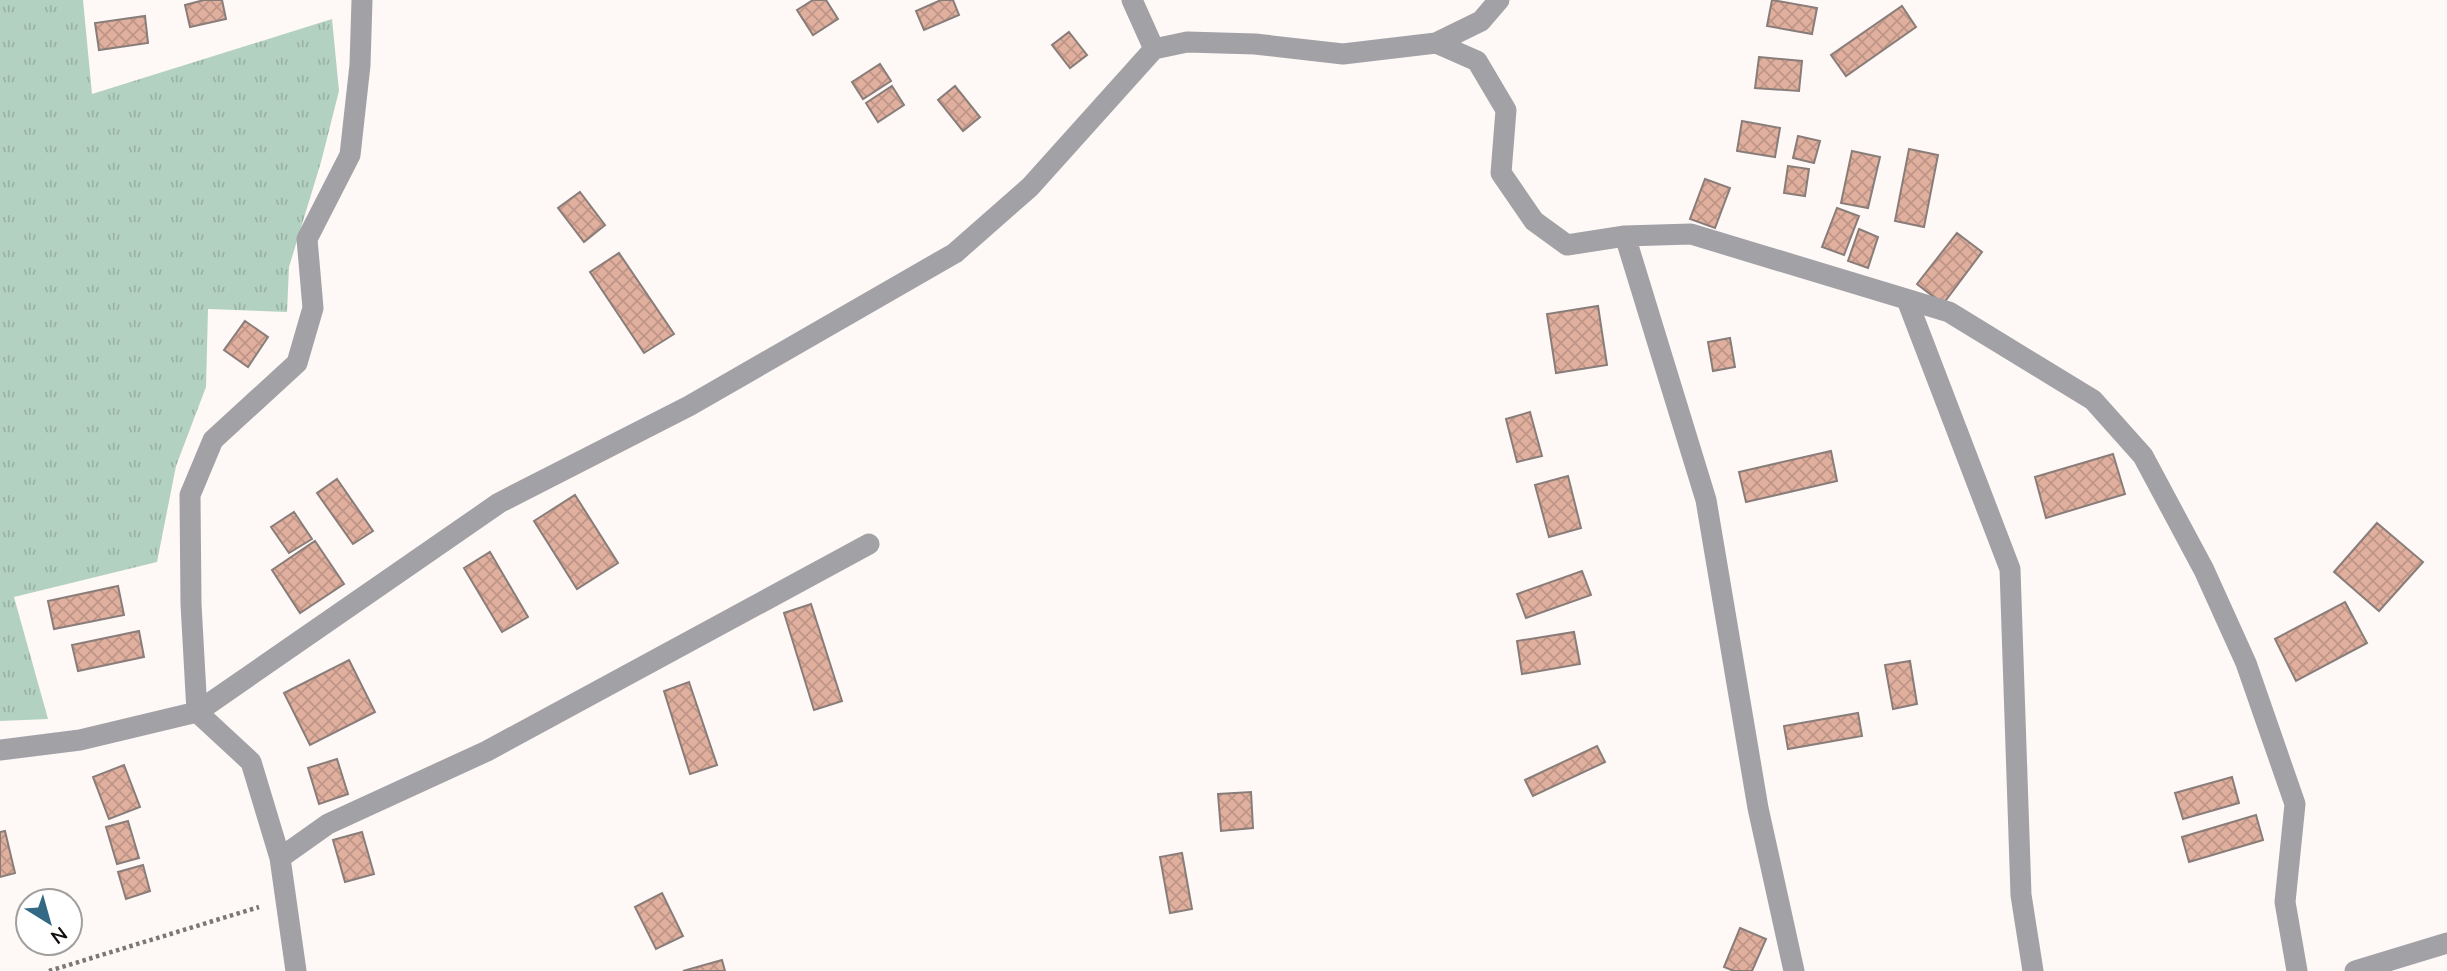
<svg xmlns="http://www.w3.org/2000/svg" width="2447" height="971" font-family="Mulish,sans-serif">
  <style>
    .grass { fill: url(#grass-tufts) }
    .building { fill: url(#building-cross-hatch); stroke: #897d79; stroke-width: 2 }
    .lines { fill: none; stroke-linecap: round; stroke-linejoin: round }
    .path { stroke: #7c7775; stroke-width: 4.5; stroke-dasharray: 3.5 3.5; stroke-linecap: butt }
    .minor { stroke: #a2a1a6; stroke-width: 21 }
  </style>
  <defs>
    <pattern id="grass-tufts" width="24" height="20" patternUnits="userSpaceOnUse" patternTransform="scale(1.75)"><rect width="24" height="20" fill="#b3d1c0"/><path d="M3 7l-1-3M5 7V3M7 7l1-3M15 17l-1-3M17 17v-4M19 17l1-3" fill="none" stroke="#99b2a4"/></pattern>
    <pattern id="building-cross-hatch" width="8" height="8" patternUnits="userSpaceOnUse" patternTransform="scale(1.75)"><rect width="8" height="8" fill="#e0af9e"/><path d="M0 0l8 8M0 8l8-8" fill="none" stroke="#bf9587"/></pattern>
  </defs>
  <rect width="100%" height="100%" fill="#fef8f6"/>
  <path class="grass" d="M0 0H83L92 94 332 19 339 91 321 162 289 267 287 312 208 309 206 387 176 466 157 562 14 597 48 719 0 721Z"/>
  <path class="building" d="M204 0H222L226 19 190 27 185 5Z
    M813 0H826L838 19 813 35 797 10Z
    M941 0H953L959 15 924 30 916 11Z
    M1772 0 1817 8 1812 34 1767 26Z
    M1902 6 1916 27 1846 76 1831 55Z
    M145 16 148 43 99 50 95 23Z
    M1069 32 1087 55 1070 68 1052 45Z
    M1759 57 1802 61 1799 91 1755 88Z
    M880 64 891 81 863 99 852 82Z
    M892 86 904 105 878 122 866 103Z
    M955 86 980 117 963 131 938 100Z
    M1742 121 1780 128 1775 157 1737 151Z
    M1798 136 1820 141 1814 163 1793 158Z
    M1909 149 1938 155 1924 227 1895 221Z
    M1852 151 1880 157 1868 208 1841 203Z
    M1788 166 1809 169 1805 196 1784 193Z
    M1705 179 1730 188 1715 228 1690 219Z
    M580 192 605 225 584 242 558 208Z
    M1837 208 1859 216 1844 255 1822 247Z
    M1859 229 1878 237 1868 268 1848 261Z
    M1957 233 1982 252 1943 304 1917 284Z
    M619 253 674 334 644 353 590 272Z
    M1598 306 1607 365 1556 373 1547 314Z
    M245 321 268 337 248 367 224 350Z
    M1730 338 1735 367 1713 371 1708 342Z
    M1530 412 1542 456 1517 462 1506 419Z
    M1831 451 1837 481 1746 502 1739 472Z
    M2113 454 2125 494 2046 518 2035 477Z
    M1568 476 1581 528 1549 537 1535 485Z
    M337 479 373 531 353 544 317 493Z
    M575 495 618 563 577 589 534 521Z
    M294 512 312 539 289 553 271 527Z
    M2377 523 2423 562 2379 611 2334 572Z
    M315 541 344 584 300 613 272 570Z
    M490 552 528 617 502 632 464 568Z
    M1582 571 1591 595 1526 618 1517 594Z
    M118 586 124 615 54 629 48 601Z
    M2345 602 2367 643 2296 681 2275 639Z
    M811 604 842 701 814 710 784 613Z
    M139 631 144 657 78 671 72 645Z
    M1574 632 1580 664 1522 674 1517 641Z
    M349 660 375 712 310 745 284 693Z
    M1910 661 1917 704 1893 709 1885 665Z
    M689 682 717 765 690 774 664 691Z
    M1858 713 1862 736 1788 749 1784 726Z
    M1597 746 1605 762 1533 796 1525 780Z
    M337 759 348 794 319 804 308 768Z
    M124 765 140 807 109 819 93 777Z
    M2232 777 2239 803 2183 819 2175 793Z
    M1251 792 1253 828 1221 831 1218 794Z
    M2256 815 2263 840 2189 862 2182 837Z
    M128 821 139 858 117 864 106 827Z
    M5 831 15 873 0 877V832Z
    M362 832 374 874 345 882 333 840Z
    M1182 853 1192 909 1170 913 1160 857Z
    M143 865 150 891 126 899 118 872Z
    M662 893 683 936 656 949 635 907Z
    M1740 928 1766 939 1752 971H1734L1724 967Z
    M722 960 725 971H683Z"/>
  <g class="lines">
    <path class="path" d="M49 971 259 907"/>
    <path class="minor" d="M1132 0 1154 49
      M1436 43 1477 61 1506 110 1501 173 1534 221 1567 245 1625 236 1691 234 1949 312 2093 400 2143 456 2204 570 2246 663 2295 804 2285 902 2297 971
      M1625 236 1706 500 1758 808 1794 971
      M1907 300 2010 569 2021 895 2033 971
      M0 750 80 740 197 712 499 503 689 406 955 253 1030 187 1154 49 1187 42 1255 44 1343 54 1436 43 1481 21 1499 0
      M280 858 328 824 487 751 869 544
      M296 971 280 858 251 762 197 712 191 604 190 495 213 440 297 363 313 308 307 239 350 155 360 65 362 0
      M2355 971 2447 943"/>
  </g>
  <g transform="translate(49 922) rotate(143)"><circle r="33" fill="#ffffff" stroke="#a09f9e" stroke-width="2"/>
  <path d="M0-5L12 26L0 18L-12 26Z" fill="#336984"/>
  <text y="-10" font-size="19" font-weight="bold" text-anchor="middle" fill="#120e0c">N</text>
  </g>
</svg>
